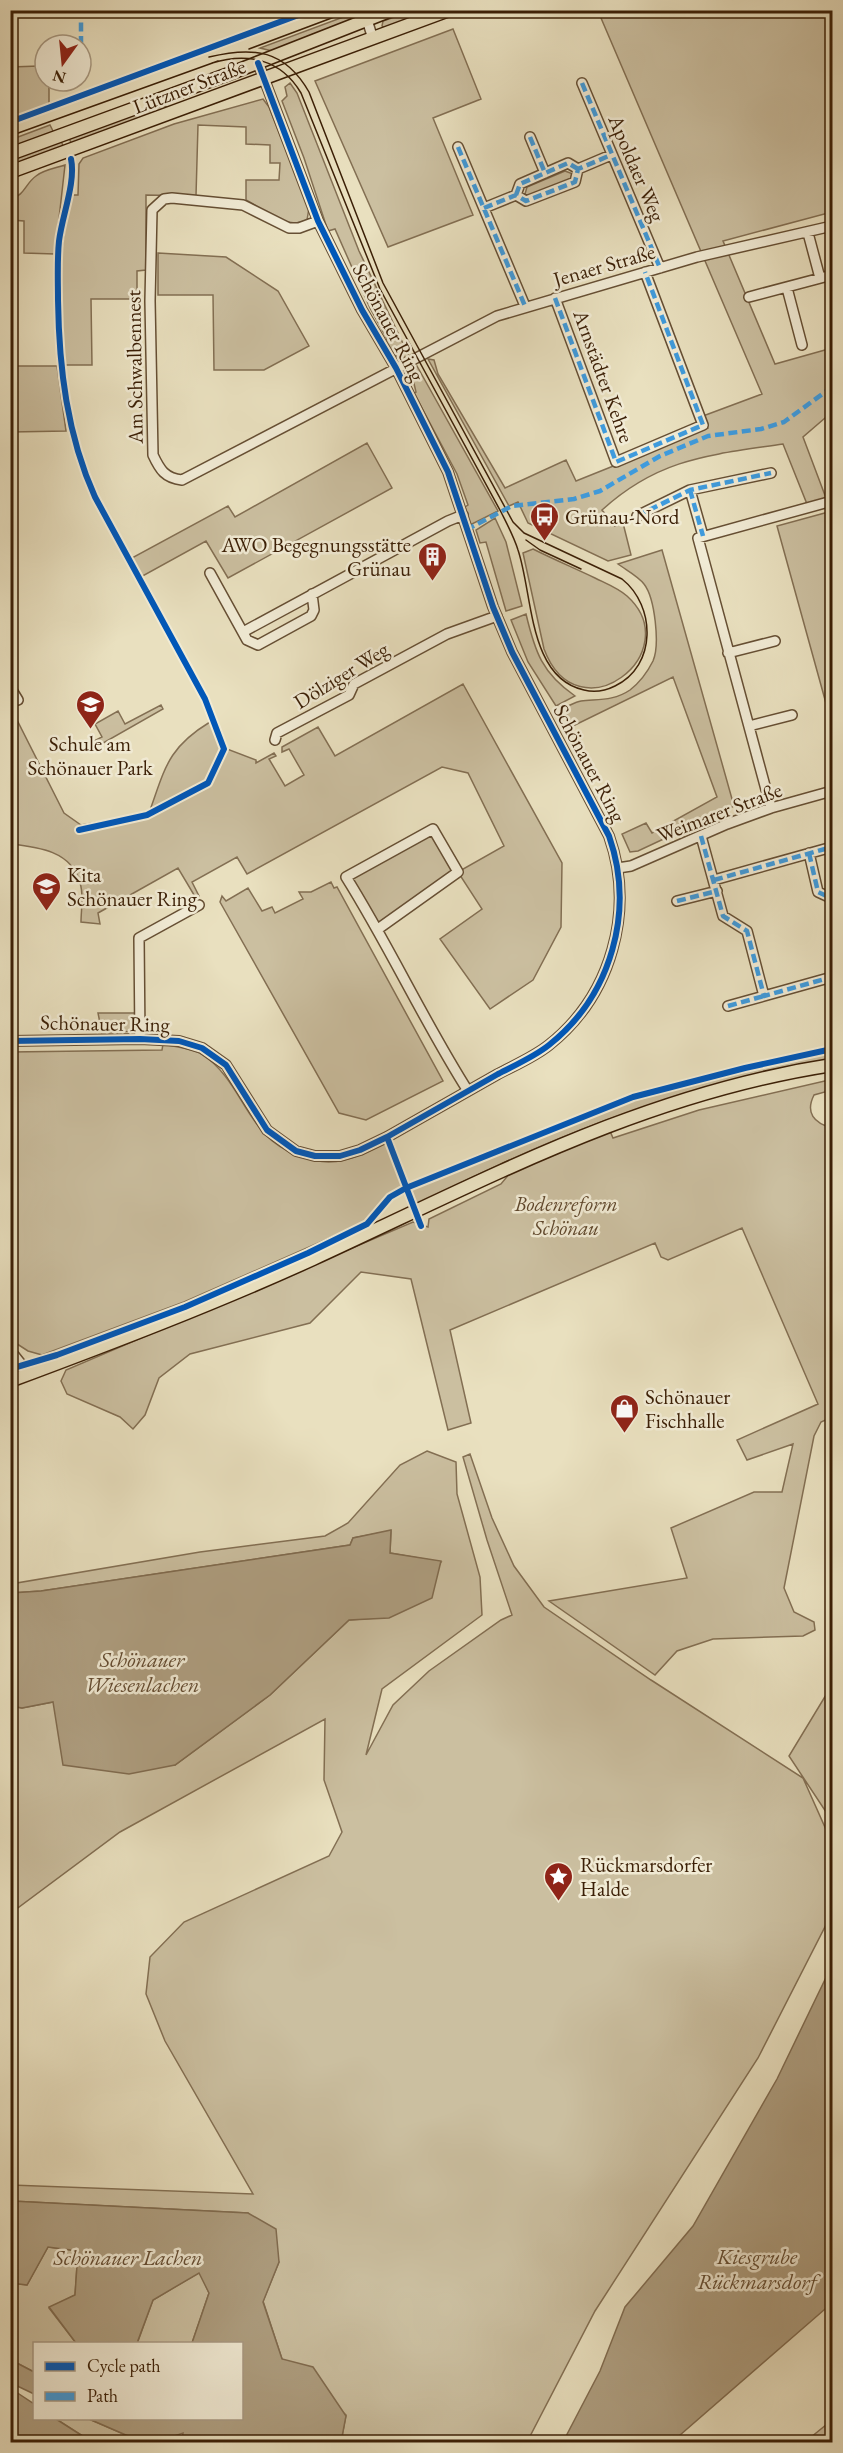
<svg xmlns="http://www.w3.org/2000/svg" width="843" height="2453" font-family="'EB Garamond',serif">
  <style>
    .green { fill: #cbbfa0; stroke: #836f53; stroke-width: 1.5 }
    .water { fill: #ae9e80; stroke: #806b4f; stroke-width: 1.5 }
    .lines { fill: none; stroke-linecap: round; stroke-linejoin: round }
    .minor-casing { stroke: #664f34; stroke-width: 12 }
    .major-casing { stroke: #3b1f06; stroke-width: 15 }
    .minor { stroke: #f1ebd5; stroke-width: 9 }
    .major { stroke: #e9e0bf; stroke-width: 12 }
    .tram { stroke: #3b1f06; stroke-width: 1.5 }
    .quiet { stroke: #3f9bdd; stroke-width: 4.5; stroke-dasharray: 9 4.5; stroke-linecap: butt }
    .cycleway-casing { stroke: #f1ebd5; stroke-width: 10 }
    .cycleway { stroke: #0057b8; stroke-width: 6 }
    .labels { text-anchor: middle; dominant-baseline: central; stroke-width: 5; stroke-linejoin: round; paint-order: stroke }
    .street-label { font-size: 21px; fill: #3b1f06; stroke: #f1ebd5 }
    .poi-label { font-size: 21px; fill: #3b1f06; stroke: #f1ebd5; text-anchor: start }
    .park-label { font-size: 21px; font-style: italic; fill: #5f472c; stroke: #f1ebd5 }
    .water-label { font-size: 22px; font-style: italic; fill: #634b31; stroke: #f1ebd5 }
  </style>
  <rect width="100%" height="100%" fill="#e9e0bf"/>
  <filter id="stains"><feTurbulence type="fractalNoise" baseFrequency=".00333" numOctaves="4"/><feColorMatrix values="0 0 0 0 .2 0 0 0 0 .09 0 0 0 0 .02 0 0 0 .5 -.17"/></filter>
  <radialGradient id="worn" r=".72"><stop offset=".6" stop-color="#630" stop-opacity="0"/><stop offset="1" stop-color="#630" stop-opacity=".3"/></radialGradient>
  <path class="green" d="M412 11H433L385 28 382 26 383 21Z
    M598 11H832V212L723 241 775 364 832 348V412L803 437 826 498 807 504 783 444C710 455 659 458 602 510L615 526 623 523 631 555 608 561 528 523 518 502 509 506 428 359 434 360 438 374 505 488 566 460 576 481 708 428 703 416 762 394Z
    M354 13 349 21 272 51 260 48Z
    M453 29 481 99 433 118 473 215 388 247 315 81Z
    M39 66 45 68V81H49V105L11 119V67Z
    M290 83 297 93 359 251 409 356C396 361 390 351 384 341L387 339 370 308 335 229 328 231 304 158 282 101 287 96 285 87Z
    M263 99 269 107 309 208 307 220C287 231 264 209 246 200V180H279L280 163H270V145L246 144V127L198 125 196 196 146 195V270L137 271V299H91L92 365H63L61 254 70 195H78L79 164 83 158 174 124Z
    M161 104 171 109 72 145 69 138Z
    M50 125 54 133 11 148 10 140Z
    M61 141 64 148 11 168 10 159Z
    M65 165 55 254 24 253V221L11 220V199C25 195 25 184 36 176 43 170 56 168 65 165Z
    M565 171 573 174V178L528 197 525 194 527 187Z
    M158 253 226 257 278 291 309 346 264 370H214L213 295H158Z
    M10 366H57L66 431 11 432Z
    M417 366 498 511 470 525 465 507 468 505 457 474 414 393 416 392 412 375Z
    M367 443 392 488 228 578 206 541 139 578 130 559 228 506 235 517Z
    M832 511V725L777 526Z
    M495 518 506 542 522 606 506 611 486 542 480 543 476 530Z
    M533 549C553 559 574 568 595 578 605 583 618 588 627 596 689 652 578 739 544 649L523 553Z
    M662 550 734 806 638 851 630 852 622 834 646 823 652 833 717 797 673 677 573 726 563 708C569 706 575 702 581 701 598 699 614 701 630 690 639 683 648 671 653 661 660 645 655 598 644 584 638 576 626 570 618 564Z
    M526 614C535 652 542 673 575 696L556 706 528 662 511 620Z
    M463 684 562 863 561 927 533 980 490 1009 440 939 482 909 458 872 378 929 346 877 433 829 458 872 504 846 468 773 442 767 247 874 237 857 192 882 199 896 197 900 178 868 98 913 100 924 81 922C81 910 84 894 80 883 72 851 38 847 11 844L10 726 17 720 64 813 81 825 149 813C165 769 167 748 210 722L219 746 256 760V763L274 753 276 756 269 759 285 786 304 775 289 749 282 752V747L318 727 335 756Z
    M161 705 163 709 91 750 88 744 102 737 95 724 118 711 125 724Z
    M331 882 334 888 337 887 443 1081 366 1120 339 1113 220 902 222 896 226 901 248 888 262 911 272 907 275 913 303 899 299 892H311Z
    M98 1013H140L137 1031 102 1033Z
    M163 1044C175 1047 192 1048 202 1054 234 1076 241 1108 264 1133 282 1153 317 1167 344 1160 359 1157 372 1150 386 1143L402 1187 388 1197 366 1222 184 1302 42 1355 28 1351 11 1340 10 1052 162 1050Z
    M832 1052V1060C781 1072 728 1082 677 1097 586 1123 500 1163 416 1205L410 1191 416 1186 613 1106 721 1076Z
    M829 1080 825 1092 814 1095C805 1113 814 1123 832 1128V1417L821 1422 814 1436 784 1588 794 1612 814 1622 815 1630 803 1636 713 1639 677 1651 655 1675 549 1601 687 1578 671 1528 754 1492H782L793 1444 747 1460 737 1440 818 1404 742 1228 668 1260 661 1257 655 1243 450 1330 471 1423 448 1430 411 1279 361 1272 310 1323 190 1354 159 1378 145 1415 133 1429 120 1417 67 1394 61 1381 66 1370 413 1222 428 1227 429 1219 501 1184 510 1173 610 1131 613 1138 699 1110Z
    M427 1451 456 1462 457 1494 480 1577 482 1615 382 1689 366 1755 393 1705 429 1671 501 1620 512 1615 487 1540 463 1457 470 1454 492 1518 514 1566 544 1607 651 1680 803 1778 832 1843V1913L758 2058 595 2311 527 2442H341L346 2415 282 2359 263 2301 279 2262 248 2213 11 2201V2185L253 2194 165 2041 146 1994 150 1957 184 1922 329 1856 342 1832 324 1780 325 1719 120 1832 11 1913V1706L22 1708 53 1702 175 1765 270 1695 349 1620 389 1617 441 1562 390 1553 391 1531 353 1538 350 1545 41 1591 11 1593V1584L200 1552 325 1536 348 1523 400 1465Z
    M832 1685V1821L789 1756Z
    M48 2247 78 2251 75 2295 49 2308 76 2343 34 2344V2372L11 2360 10 2283 27 2285Z
    M200 2272 209 2293 192 2343 137 2344 153 2300Z
    M56 2419H89L142 2442H92Z
    M832 2420V2442H805Z"/>
  <path class="water" d="M391 1530 390 1553 441 1561 432 1598 389 1618 349 1620 270 1695 175 1765 129 1774 63 1765 53 1702 22 1708 11 1706V1593L41 1591 350 1545 353 1538Z
    M832 1965V2303L672 2442H563L600 2371 625 2307 693 2226 777 2079Z
    M11 2201 248 2213 276 2229 279 2262 263 2302 282 2359 313 2367 346 2416 341 2442H182L183 2433 157 2442H142L89 2419 242 2418V2344L192 2343 209 2293 199 2273 153 2300 137 2343H76L49 2307 75 2295 78 2251 48 2247 27 2285 11 2283Z
    M11 2360 34 2372V2394L11 2383Z
    M10 2388 34 2404V2418L56 2419 92 2442H11Z"/>
  <g class="lines">
    <defs>
      <path id="minor" d="M364 10 373 39
        M582 83 660 268
        M530 137 545 173
        M458 147 525 306
        M516 195 520 184 568 163 578 169
        M484 208 516 195 526 201 575 182 578 169 611 155
        M318 221 299 228H289L243 205 172 198 164 199 152 210 150 301 153 455C160 470 165 478 182 480L497 316 697 257 832 226
        M808 233 820 278
        M787 288 802 345
        M749 297 832 275
        M555 298 616 462 703 425 645 272
        M690 490 703 536
        M637 516 690 490 771 473
        M210 573 247 640 258 645 311 616 314 610 312 594
        M243 632 448 521 463 515
        M728 653 775 641
        M10 687 18 700
        M749 726 792 715
        M275 740 277 733 349 695 354 684 447 634 497 616
        M771 808 698 538 832 501
        M701 836 723 916 747 931 764 996 832 977
        M809 853 818 892 831 898 832 903
        M618 868 631 866 727 824 771 808 832 791
        M714 880 832 847
        M677 901 717 891
        M378 929 458 872 433 829 346 877C390 947 424 1022 468 1091
        M728 1006 764 996
        M140 1039 139 938 199 905
        M10 1041 140 1039 179 1041 202 1048 226 1065 267 1130 296 1151 315 1156H340L360 1150 387 1137C424 1116 461 1095 498 1074 515 1065 534 1057 549 1045 612 995 635 910 609 836L512 652 493 607 448 472 396 368 362 310 318 221 258 63
        M10 1350 29 1374"/>
      <path id="major" d="M10 154 234 72 392 10
        M10 172 449 10
        M10 1381C112 1343 214 1304 313 1259 485 1180 642 1094 832 1065"/>
    </defs>
    <use href="#minor" class="minor-casing"/>
    <use href="#major" class="major-casing"/>
    <use href="#minor" class="minor"/>
    <use href="#major" class="major"/>
    <path class="tram" d="M249 49 353 10
      M209 57C254 46 285 50 309 92L383 283 513 522 524 533 622 579C656 606 657 666 615 686 605 691 595 693 584 690 528 678 533 594 518 550 514 537 507 524 501 512L380 289 301 93C281 59 247 52 212 63
      M10 136 218 61
      M526 540 540 550 581 569"/>
    <path class="quiet" d="M81 45V10
      M582 83 660 268
      M530 137 545 173
      M458 147 525 306
      M516 195 520 184 568 163 578 169
      M484 208 516 195 526 201 575 182 578 169 611 155
      M555 298 616 462 703 425 645 272
      M690 490 703 536
      M637 516 690 490 771 473
      M466 530 512 506 574 499 600 491 660 456 708 436 761 429 784 422 832 387
      M701 836 723 916 747 931 764 996 832 977
      M809 853 818 892 831 898 832 903
      M714 880 832 847
      M677 901 717 891
      M728 1006 764 996"/>
    <defs>
      <path id="cycleway" d="M10 122 312 10
        M71 159C76 182 62 216 59 241 57 260 58 281 58 300 59 368 67 435 95 497L205 699 224 749 208 783 147 815 79 830
        M10 1041 140 1039 179 1041 202 1048 226 1065 267 1130 296 1151 315 1156H340L360 1150 387 1137C424 1116 461 1095 498 1074 515 1065 534 1057 549 1045 612 995 635 910 609 836L512 652 493 607 448 472 396 368 362 310 318 221 258 63
        M387 1137 421 1226
        M10 1369 57 1355 185 1307 308 1253 367 1224 390 1197 406 1188 633 1097 745 1068 832 1049"/>
    </defs>
    <use href="#cycleway" class="cycleway-casing"/>
    <use href="#cycleway" class="cycleway"/>
  </g>
  <defs>
    <symbol id="bus-pin" viewBox="-11 -11 22 30"><path d="M0 17L-7.5 6A9.5 9.5 0 1 1 7.5 6Z" fill="#8f2418" stroke="#f1ebd5"/><path d="M-5-6H5V4H4V6H2V4H-2V6H-4V4H-5ZM-3.5-4V0h7V-4ZM-3.5 1.2v1.5H-2V1.2ZM2 1.2v1.5H3.5V1.2Z" fill="#fff"/></symbol>
    <symbol id="building-pin" viewBox="-11 -11 22 30"><path d="M0 17L-7.5 6A9.5 9.5 0 1 1 7.5 6Z" fill="#8f2418" stroke="#f1ebd5"/><path d="M-4-6H4V6H1V3H-1V6H-4ZM-2.5-4.3h1.7v1.8h-1.7ZM.8-4.3h1.7v1.8H.8ZM-2.5-1h1.7V.8h-1.7ZM.8-1h1.7V.8H.8Z" fill="#fff"/></symbol>
    <symbol id="school-pin" viewBox="-11 -11 22 30"><path d="M0 17L-7.5 6A9.5 9.5 0 1 1 7.5 6Z" fill="#8f2418" stroke="#f1ebd5"/><path d="M0-5L7-2L0 1L-7-2ZM-4 1L0 2.5L4 1V4Q0 6-4 4Z" fill="#fff"/></symbol>
    <symbol id="shop-pin" viewBox="-11 -11 22 30"><path d="M0 17L-7.5 6A9.5 9.5 0 1 1 7.5 6Z" fill="#8f2418" stroke="#f1ebd5"/><path d="M-5-2.5h2.3a2.7 3.5 0 0 1 5.4 0H5L5.5 6h-11ZM-1.5-2.5h3a1.5 2.3 0 0 0-3 0Z" fill="#fff"/></symbol>
    <symbol id="sight-pin" viewBox="-11 -11 22 30"><path d="M0 17L-7.5 6A9.5 9.5 0 1 1 7.5 6Z" fill="#8f2418" stroke="#f1ebd5"/><path d="M0-6L1.8-2.2L6-1.7L2.9 1.2L3.7 5.4L0 3.3L-3.7 5.4L-2.9 1.2L-6-1.7L-1.8-2.2Z" fill="#fff"/></symbol>
  </defs>
  <g fill-rule="evenodd">
    <use href="#bus-pin" x="528" y="500" width="33" height="45"/>
    <use href="#building-pin" x="416" y="540" width="33" height="45"/>
    <use href="#school-pin" x="74" y="688" width="33" height="45"/>
    <use href="#school-pin" x="30" y="870" width="33" height="45"/>
    <use href="#shop-pin" x="608" y="1392" width="33" height="45"/>
    <use href="#sight-pin" x="542" y="1860" width="33" height="45"/>
  </g>
  <g class="labels">
    <g class="street-label">
      <text transform="translate(189 86) rotate(-21)">Lützner Straße</text>
      <text transform="translate(637 168) rotate(67)">Apoldaer Weg</text>
      <text transform="translate(604 265) rotate(-16)">Jenaer Straße</text>
      <text transform="translate(389 322) rotate(62)">Schönauer Ring</text>
      <text transform="translate(134 367) rotate(-91)">Am Schwalbennest</text>
      <text transform="translate(604 376) rotate(70)">Arnstädter Kehre</text>
      <text transform="translate(341 675) rotate(-32)">Dölziger Weg</text>
      <text transform="translate(590 763) rotate(62)">Schönauer Ring</text>
      <text transform="translate(719 812) rotate(-21)">Weimarer Straße</text>
      <text transform="translate(105 1023) rotate(1)">Schönauer Ring</text>
    </g>
    <g class="poi-label">
      <text x="565" y="516">Grünau-Nord</text>
      <text x="411" y="544" text-anchor="end">AWO Begegnungsstätte<tspan x="411" dy="24">Grünau</tspan></text>
      <text x="90" y="743" text-anchor="middle">Schule am<tspan x="90" dy="24">Schönauer Park</tspan></text>
      <text x="67" y="874">Kita<tspan x="67" dy="24">Schönauer Ring</tspan></text>
      <text x="645" y="1396">Schönauer<tspan x="645" dy="24">Fischhalle</tspan></text>
      <text x="580" y="1864">Rückmarsdorfer<tspan x="580" dy="24">Halde</tspan></text>
    </g>
    <g class="park-label">
      <text x="566" y="1203">Bodenreform<tspan x="566" dy="24">Schönau</tspan></text>
    </g>
    <g class="water-label">
      <text x="142" y="1659">Schönauer<tspan x="142" dy="25">Wiesenlachen</tspan></text>
      <text x="757" y="2256">Kiesgrube<tspan x="757" dy="25">Rückmarsdorf</tspan></text>
      <text x="128" y="2257">Schönauer Lachen</text>
    </g>
  </g>
  <rect width="843" height="2453" fill="none" stroke="#e9e0bf" stroke-width="36"/>
  <rect x="12" y="12" width="819" height="2429" fill="none" stroke="#3b1f06" stroke-width="3"/>
  <rect x="18" y="18" width="807" height="2417" fill="none" stroke="#3b1f06" stroke-width="1.5"/>
  <rect x="33" y="2342" width="210" height="78" fill="#f1ebd5" stroke="#a89982" stroke-width="1.5"/>
  <rect x="45" y="2362" width="30" height="9" fill="#0057b8" stroke="#a89982" stroke-width="1.5"/>
  <text x="87" y="2372" font-size="18" fill="#3b1f06">Cycle path</text>
  <rect x="45" y="2392" width="30" height="9" fill="#3f9bdd" stroke="#a89982" stroke-width="1.5"/>
  <text x="87" y="2402" font-size="18" fill="#3b1f06">Path</text>
  <g transform="translate(63 63) rotate(195)"><circle r="28" fill="#f1ebd5" stroke="#a89982" stroke-width="1.5"/>
  <path d="M0-4.5L10 22L0 15L-10 22Z" fill="#8f2418"/>
  <text y="-9" font-size="16" font-weight="bold" text-anchor="middle" fill="#3b1f06">N</text>
  </g>
  <rect width="100%" height="100%" filter="url(#stains)"/>
  <rect width="100%" height="100%" fill="url(#worn)"/>
</svg>
